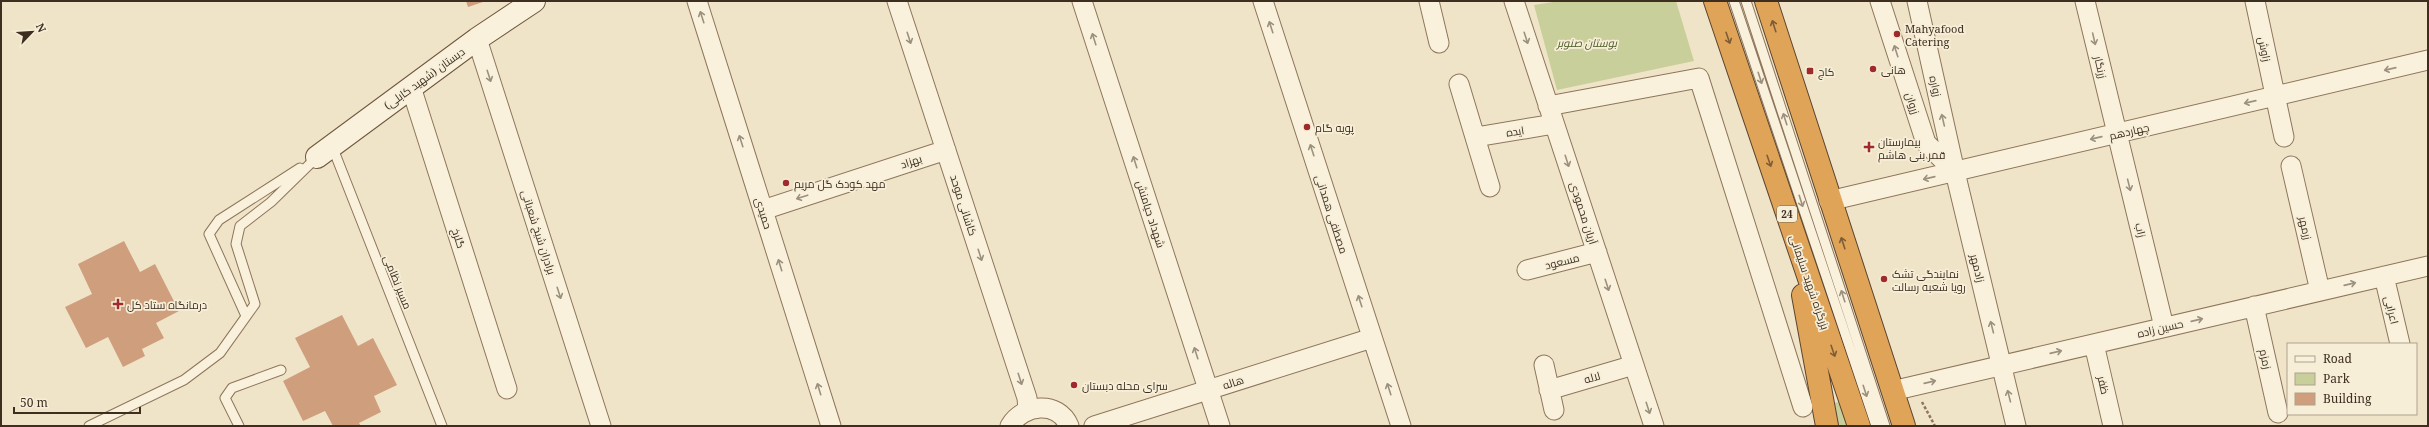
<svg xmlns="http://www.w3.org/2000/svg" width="2429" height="427" font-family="'Noto Serif',Cairo,serif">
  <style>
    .green { fill: #c9cf9b }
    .building { fill: #cf9f7d }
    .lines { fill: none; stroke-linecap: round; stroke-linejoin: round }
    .lane-casing { stroke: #8d765c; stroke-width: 11 }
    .street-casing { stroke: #8d765c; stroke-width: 21 }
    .secondary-casing { stroke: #6f573f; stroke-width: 24 }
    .highway-casing { stroke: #5b4430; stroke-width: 24 }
    .path { stroke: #8d765c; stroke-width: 2.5; stroke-dasharray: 3 2; stroke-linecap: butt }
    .lane { stroke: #faf1dc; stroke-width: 9 }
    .street { stroke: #faf1dc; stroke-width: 19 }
    .secondary { stroke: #faf1dc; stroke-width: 22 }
    .highway { stroke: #e0a458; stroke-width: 22 }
    .oneway { stroke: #9c907e }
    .oneway2 { stroke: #7e5d36 }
    .poi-dot { fill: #9e2a2b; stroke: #f7eed8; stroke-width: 1.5 }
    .labels { text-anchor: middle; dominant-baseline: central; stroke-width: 3.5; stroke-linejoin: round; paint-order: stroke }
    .shield { fill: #f7eed8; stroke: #756857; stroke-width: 1 }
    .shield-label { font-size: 10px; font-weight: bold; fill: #3d2e20 }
    .poi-label { font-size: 11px; fill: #3d2e20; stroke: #f7eed8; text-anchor: start }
    .park-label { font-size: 11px; font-style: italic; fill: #4d5a26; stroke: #f7eed8 }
    .street-label { font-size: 11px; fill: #3d2e20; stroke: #f7eed8 }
  </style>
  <rect width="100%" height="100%" fill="#f0e4c8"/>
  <path class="green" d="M1559 1H1676L1694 61 1557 90 1534 5Z
    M1840 402 1848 426H1838L1831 403Z"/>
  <path class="building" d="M466 1H486L468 7Z
    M124 241 140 272 155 264 179 311 156 323 164 338 142 349 145 356 123 367 108 337 86 348 65 307 92 294 78 264Z
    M342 315 358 346 373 338 397 385 374 396 381 412 359 423 361 426H333L325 411 303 421 283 381 310 367 295 338Z"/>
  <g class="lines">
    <defs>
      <path id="lane" d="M1734 1 1876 426
        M1746 1 1885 426
        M332 146 442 426
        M246 316 209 234 219 220 300 168
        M89 426 184 380 220 353 255 304 236 244 240 226 271 202 317 157
        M239 426 225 398 232 388 281 370"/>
      <path id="street" d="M697 1 831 426
        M897 1 1027 398 1028 410
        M1082 1 1220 426
        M1263 1 1401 426
        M1429 1 1439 43
        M1514 1 1654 426
        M1880 1 1926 143 1955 172
        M1917 1 1955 172 2016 426
        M2085 1 2164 327
        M2255 1 2284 137
        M477 39 601 426
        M1459 84 1490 187
        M411 87 507 389
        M1548 106 1699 78 1803 407
        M1476 137 1554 124
        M2291 166 2320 291
        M1829 201 2428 60
        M763 210 946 150
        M1527 270 1597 252
        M2384 276 2400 344
        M2254 306 2278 413
        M2094 344 2113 426
        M1544 365 1554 410
        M1549 390 1634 365
        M1892 391 2428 266
        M1010 426C1023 404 1058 400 1069 426
        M1094 426 1372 338"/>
      <path id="secondary" d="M317 157 477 39 534 1"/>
      <path id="highway" d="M1715 1 1859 426
        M1766 1 1904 426
        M1803 295 1827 426"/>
    </defs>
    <use href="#lane" class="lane-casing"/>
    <use href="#street" class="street-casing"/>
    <use href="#secondary" class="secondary-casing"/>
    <use href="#highway" class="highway-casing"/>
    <path class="path" d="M1922 402 1935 426"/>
    <use href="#lane" class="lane"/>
    <use href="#street" class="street"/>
    <use href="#secondary" class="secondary"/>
    <use href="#highway" class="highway"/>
  </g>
  <defs><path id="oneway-shaft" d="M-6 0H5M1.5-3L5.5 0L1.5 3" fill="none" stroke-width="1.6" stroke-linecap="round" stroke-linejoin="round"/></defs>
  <g class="oneway">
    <use href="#oneway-shaft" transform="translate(702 17) rotate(-108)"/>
    <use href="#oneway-shaft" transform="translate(1271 27) rotate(-108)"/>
    <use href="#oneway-shaft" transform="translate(909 38) rotate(72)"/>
    <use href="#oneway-shaft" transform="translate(1526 38) rotate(72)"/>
    <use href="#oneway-shaft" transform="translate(1094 39) rotate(-108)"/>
    <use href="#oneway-shaft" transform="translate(2094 39) rotate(77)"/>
    <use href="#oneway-shaft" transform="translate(1896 51) rotate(-108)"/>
    <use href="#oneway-shaft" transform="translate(2390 69) rotate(167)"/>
    <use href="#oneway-shaft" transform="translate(489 76) rotate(72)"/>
    <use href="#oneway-shaft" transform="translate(1760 78) rotate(72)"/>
    <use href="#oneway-shaft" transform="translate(2250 102) rotate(167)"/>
    <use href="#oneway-shaft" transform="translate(1785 119) rotate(-108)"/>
    <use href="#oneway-shaft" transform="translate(1943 120) rotate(-103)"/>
    <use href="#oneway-shaft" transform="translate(2096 138) rotate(167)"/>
    <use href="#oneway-shaft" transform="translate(741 141) rotate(-108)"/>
    <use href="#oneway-shaft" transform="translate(1312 150) rotate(-108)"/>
    <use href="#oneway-shaft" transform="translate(1567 161) rotate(72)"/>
    <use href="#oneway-shaft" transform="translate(1135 162) rotate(-108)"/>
    <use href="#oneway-shaft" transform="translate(1929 178) rotate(167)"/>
    <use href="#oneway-shaft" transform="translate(2129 185) rotate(76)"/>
    <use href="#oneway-shaft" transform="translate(802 197) rotate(162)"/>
    <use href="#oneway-shaft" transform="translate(1801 201) rotate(72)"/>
    <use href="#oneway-shaft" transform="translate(980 255) rotate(72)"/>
    <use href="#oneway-shaft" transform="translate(780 265) rotate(-107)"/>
    <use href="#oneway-shaft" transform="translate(2350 284) rotate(-13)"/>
    <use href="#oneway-shaft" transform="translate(1607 285) rotate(72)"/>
    <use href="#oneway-shaft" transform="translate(559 293) rotate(72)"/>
    <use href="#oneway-shaft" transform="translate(1843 296) rotate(-108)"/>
    <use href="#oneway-shaft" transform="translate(1360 301) rotate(-108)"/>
    <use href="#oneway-shaft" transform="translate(2197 320) rotate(-13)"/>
    <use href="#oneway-shaft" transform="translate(1992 327) rotate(-104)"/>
    <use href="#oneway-shaft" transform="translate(2056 352) rotate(-13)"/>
    <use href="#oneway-shaft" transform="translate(1196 353) rotate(-108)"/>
    <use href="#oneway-shaft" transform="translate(1020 379) rotate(72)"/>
    <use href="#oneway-shaft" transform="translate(1930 382) rotate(-13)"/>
    <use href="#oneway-shaft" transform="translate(819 389) rotate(-107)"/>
    <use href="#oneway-shaft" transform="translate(1389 389) rotate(-108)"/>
    <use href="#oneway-shaft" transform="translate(1865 391) rotate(72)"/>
    <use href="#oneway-shaft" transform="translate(2009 396) rotate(-104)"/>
    <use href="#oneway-shaft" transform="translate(1648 408) rotate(72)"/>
  </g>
  <g class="oneway2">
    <use href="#oneway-shaft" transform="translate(1774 26) rotate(-108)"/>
    <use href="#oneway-shaft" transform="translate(1728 38) rotate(71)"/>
    <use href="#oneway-shaft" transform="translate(1769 161) rotate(71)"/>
    <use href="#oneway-shaft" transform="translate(1843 243) rotate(-108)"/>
    <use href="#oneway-shaft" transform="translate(1833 351) rotate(71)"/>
  </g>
  <g class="poi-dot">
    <circle cx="1897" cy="34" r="4"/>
    <circle cx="1873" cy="69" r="4"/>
    <rect x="1806" y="67" width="8" height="8" rx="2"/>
    <circle cx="1307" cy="127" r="4"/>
    <path d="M1867 141h4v4h4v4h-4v4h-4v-4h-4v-4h4z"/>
    <circle cx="786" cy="183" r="4"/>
    <circle cx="1884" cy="279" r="4"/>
    <path d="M116 298h4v4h4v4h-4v4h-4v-4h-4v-4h4z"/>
    <circle cx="1074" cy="385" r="4"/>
  </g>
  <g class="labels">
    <rect class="shield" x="1777" y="206" width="20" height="16" rx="3"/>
    <g class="shield-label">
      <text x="1787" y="214">24</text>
    </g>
    <g class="poi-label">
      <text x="1905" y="28">Mahyafood<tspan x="1905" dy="13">Catering</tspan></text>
      <text x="1881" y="69">هانی</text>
      <text x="1818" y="71">کاج</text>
      <text x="1315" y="127">پویه گام</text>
      <text x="1878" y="141">بیمارستان<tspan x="1878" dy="13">قمر بنی هاشم</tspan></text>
      <text x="794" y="183">مهد کودک گل مریم</text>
      <text x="1892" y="273">نمایندگی تشک<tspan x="1892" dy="13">رویا شعبه رسالت</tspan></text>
      <text x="127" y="304">درمانگاه ستاد کل</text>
      <text x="1082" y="385">سرای محله دبستان</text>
    </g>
    <g class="park-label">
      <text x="1587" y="42">بوستان صنوبر</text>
    </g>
    <g class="street-label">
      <text transform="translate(2265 49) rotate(78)">زاوش</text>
      <text transform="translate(2101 67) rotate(77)">زرنگار</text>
      <text transform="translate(424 78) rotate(-36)">دبستان (شهید کابلی)</text>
      <text transform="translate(1936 86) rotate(77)">زواره</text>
      <text transform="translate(1913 103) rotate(72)">زروان</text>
      <text transform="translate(1515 131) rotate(-9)">ایده</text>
      <text transform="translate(2129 131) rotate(-13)">چهاردهم</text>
      <text transform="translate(911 161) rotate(-18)">بهزاد</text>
      <text transform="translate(964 205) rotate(72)">کاشانی موحد</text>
      <text transform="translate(764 213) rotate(72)">حمیدی</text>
      <text transform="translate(1584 213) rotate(72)">آریان محمودی</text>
      <text transform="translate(1151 214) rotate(72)">شهداد حیامنش</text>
      <text transform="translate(1332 214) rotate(72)">مصطفی همدانی</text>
      <text transform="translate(2306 228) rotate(77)">زرمهر</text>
      <text transform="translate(2141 230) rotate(76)">زاب</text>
      <text transform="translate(539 232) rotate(72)">برادران شیخ شعبانی</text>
      <text transform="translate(459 238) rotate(72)">گلرخ</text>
      <text transform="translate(1562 261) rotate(-14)">مسعود</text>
      <text transform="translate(1978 268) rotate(76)">زادمهر</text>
      <text transform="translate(398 282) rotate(68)">مسیر نظامی</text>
      <text transform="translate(1810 282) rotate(71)">بزرگراه شهید سلیمانی</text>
      <text transform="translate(2392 310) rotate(76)">اعرابی</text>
      <text transform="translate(2160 328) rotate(-13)">حسین زاده</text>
      <text transform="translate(2266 359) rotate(78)">زمزم</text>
      <text transform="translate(1592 377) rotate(-16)">لاله</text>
      <text transform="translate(1233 382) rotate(-18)">هاله</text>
      <text transform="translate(2104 385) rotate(77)">ظفر</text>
    </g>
  </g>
  <rect width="2429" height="427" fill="none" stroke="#3d2e20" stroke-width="4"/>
  <rect x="2287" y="343" width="130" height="72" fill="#f7eed8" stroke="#ada18e"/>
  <rect x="2295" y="356" width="20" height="6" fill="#faf1dc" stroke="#ada18e"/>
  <text x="2323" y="363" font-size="12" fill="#3d2e20">Road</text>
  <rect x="2295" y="373" width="20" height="12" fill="#c9cf9b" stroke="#ada18e"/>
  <text x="2323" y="383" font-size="12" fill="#3d2e20">Park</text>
  <rect x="2295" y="393" width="20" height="12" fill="#cf9f7d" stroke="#ada18e"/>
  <text x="2323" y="403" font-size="12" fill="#3d2e20">Building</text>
  <g transform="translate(32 32) rotate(65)" stroke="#f7eed8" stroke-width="3" paint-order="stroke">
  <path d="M0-3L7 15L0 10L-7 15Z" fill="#3d2e20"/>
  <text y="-6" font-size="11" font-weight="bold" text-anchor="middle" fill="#3d2e20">N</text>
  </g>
  <path d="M14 407v6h126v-6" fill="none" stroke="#3d2e20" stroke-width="2"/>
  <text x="20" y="407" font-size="12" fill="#3d2e20" stroke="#f7eed8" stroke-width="3" paint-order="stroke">50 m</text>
</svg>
